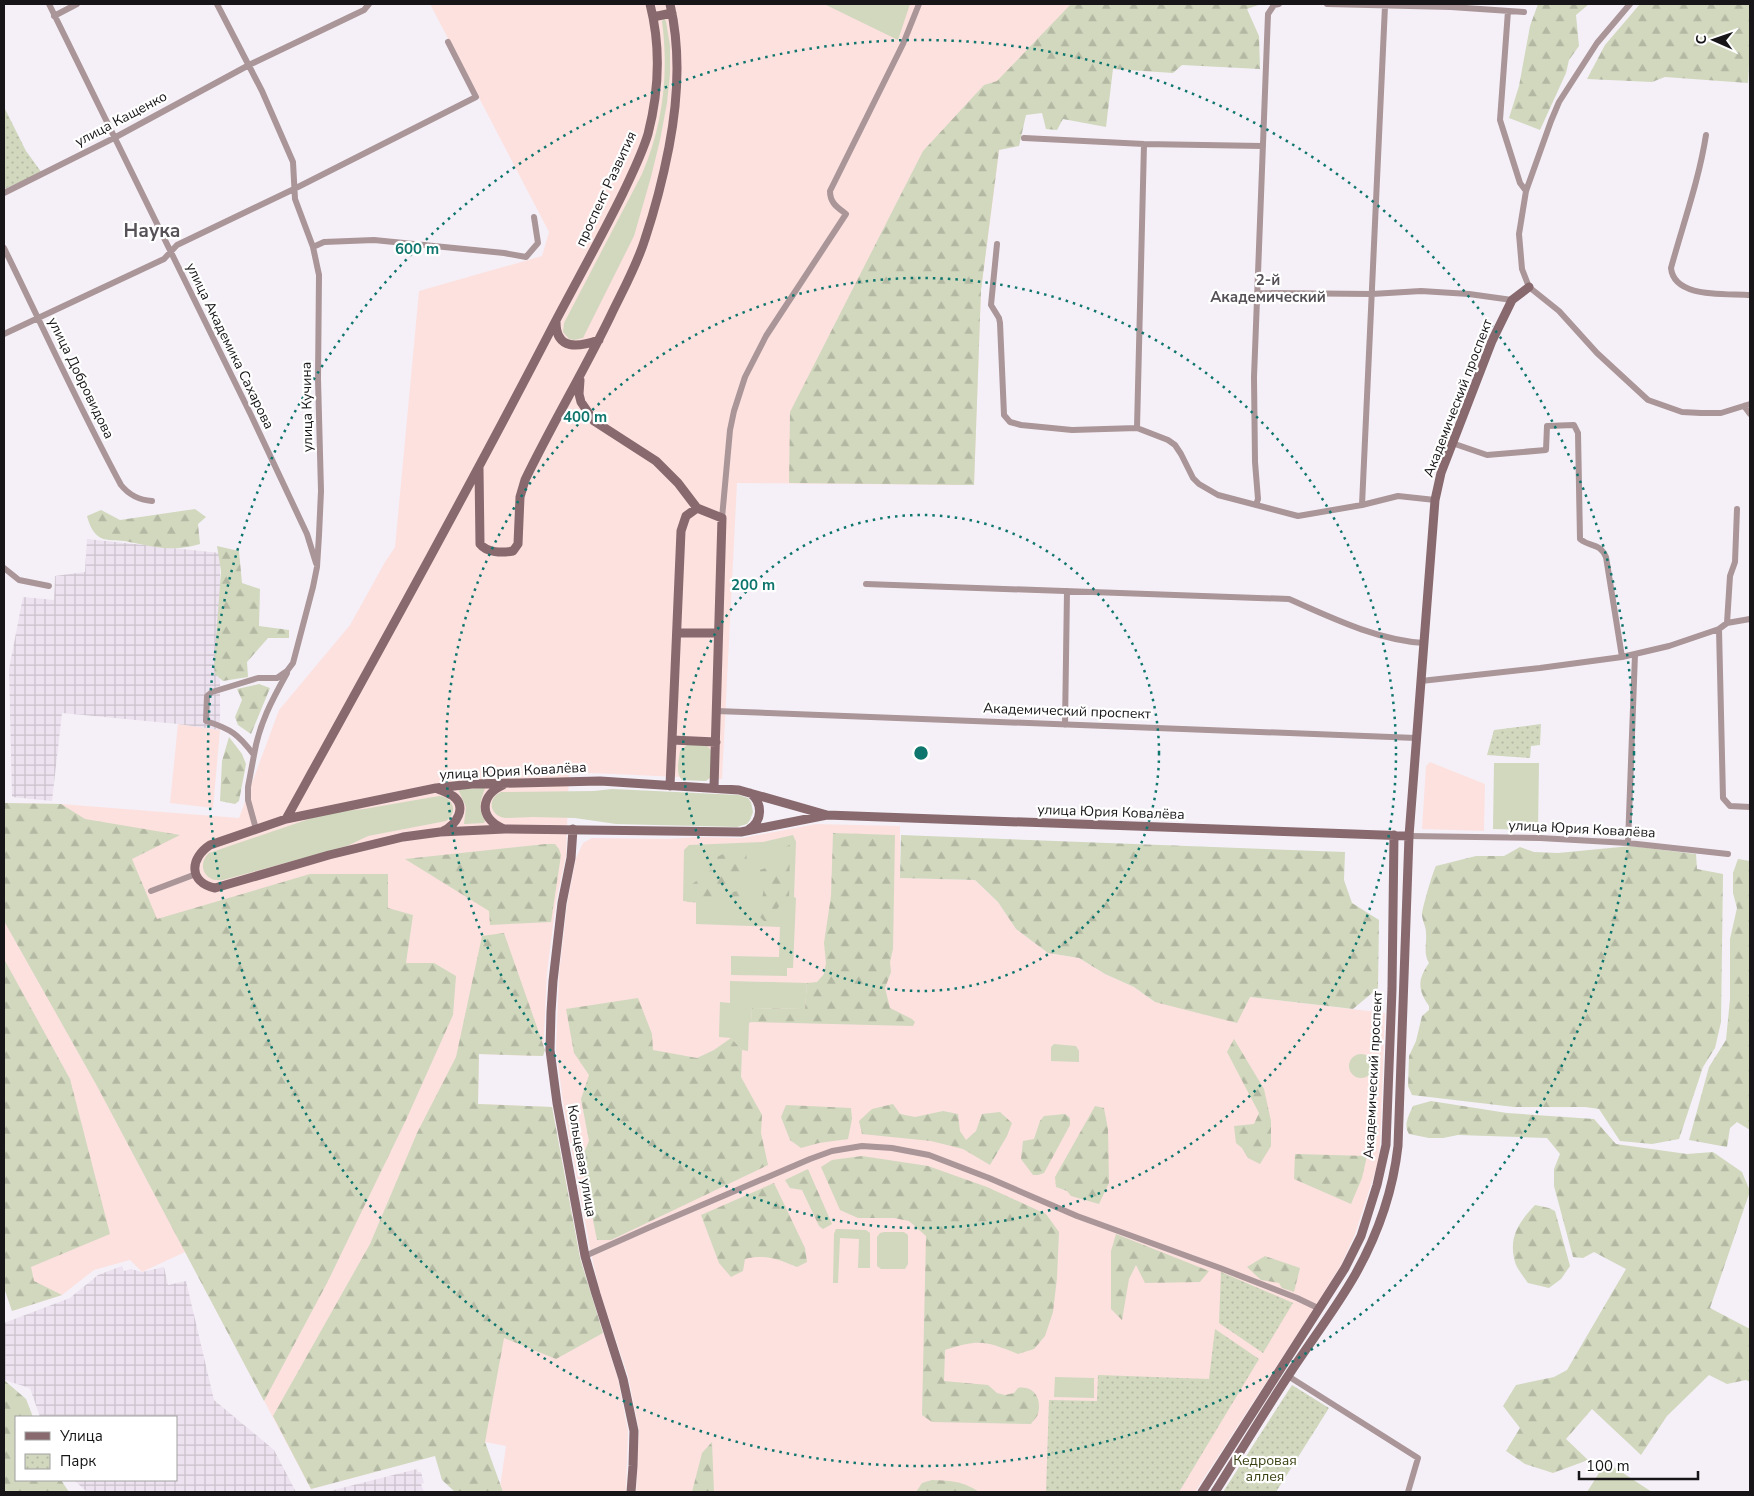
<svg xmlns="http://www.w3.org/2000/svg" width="1754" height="1496" font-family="'Nunito Sans',sans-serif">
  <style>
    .commercial { fill: #fce1df }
    .industrial { fill: url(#industrial-grid) }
    .green { fill: #d1d8be }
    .forest { fill: url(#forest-firs) }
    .park { fill: url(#park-dots) }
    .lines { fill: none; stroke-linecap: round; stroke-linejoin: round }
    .street { stroke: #aa9598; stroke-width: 6 }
    .secondary { stroke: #87696e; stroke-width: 9 }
    .ring { fill: none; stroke: #0f766e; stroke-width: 2.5; stroke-dasharray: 2.5 5 }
    .labels { text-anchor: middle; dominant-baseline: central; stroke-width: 4.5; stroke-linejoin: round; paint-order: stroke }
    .street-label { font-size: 14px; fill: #171517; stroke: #fff }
    .park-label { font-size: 14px; fill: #394112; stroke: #fff }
    .neighbourhood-label { font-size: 15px; font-weight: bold; fill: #565157; stroke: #fff }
    .district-label { font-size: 19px; font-weight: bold; fill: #565157; stroke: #fff }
    .centre { fill: #0f766e; stroke: #fff; stroke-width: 2.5 }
    .ring-label { font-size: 15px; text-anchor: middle; font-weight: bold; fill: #0f766e; stroke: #fff; stroke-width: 4.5; stroke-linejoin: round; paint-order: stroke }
  </style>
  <defs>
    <pattern id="industrial-grid" width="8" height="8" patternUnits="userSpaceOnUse" patternTransform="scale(1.25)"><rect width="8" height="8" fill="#ede2ef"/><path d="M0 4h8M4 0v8" fill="none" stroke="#cac1cc"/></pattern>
    <pattern id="forest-firs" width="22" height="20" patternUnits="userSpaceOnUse" patternTransform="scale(1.25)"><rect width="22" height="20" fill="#d1d8be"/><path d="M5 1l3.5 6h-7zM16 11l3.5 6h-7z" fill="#b3b8a3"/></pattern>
    <pattern id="park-dots" width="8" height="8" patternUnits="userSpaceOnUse" patternTransform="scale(1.25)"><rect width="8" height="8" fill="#d1d8be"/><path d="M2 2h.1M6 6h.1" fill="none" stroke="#b3b8a3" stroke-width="1.8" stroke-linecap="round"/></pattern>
  </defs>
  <rect width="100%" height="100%" fill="#f5f0f7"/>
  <path class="commercial" d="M430 4H1167L1006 99 981 290 974 485 737 483 722 779 569 772 566 856 556 902 547 973 543 1056 479 1054 478 1104 552 1107 580 1258 591 1295 618 1379 628 1431 626 1492H503L500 1487 506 1446 485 1442 311 1489 185 1252 142 1272 130 1260 94 1270 62 1295 12 1311 4 1076V803L61 804 239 818 279 710 350 625 385 562 395 547 419 291 542 256 549 232Z
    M178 724 220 730 213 808 170 803Z
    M1430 762 1485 784 1484 831 1422 829 1426 766Z
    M816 824 900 826V878L975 880 998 902 1016 929 1048 953 1079 958 1105 974 1134 987 1155 1002 1250 997 1385 1013 1380 1146 1378 1163 1355 1234 1341 1265 1314 1308 1195 1492H636L639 1430 628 1376 600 1292 591 1254 563 1102 556 1049 559 974 567 904 576 858 583 843 592 838 667 839 698 837 742 838Z"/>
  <path class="industrial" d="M87 539 220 553V730L178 724 62 713 52 801 12 797 9 669 23 597 54 600 55 576 85 572Z
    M122 1266 124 1271 131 1269 142 1272 164 1267 168 1285 186 1281 214 1400 274 1450 296 1492H87L74 1480H176V1417H40L30 1388 4 1380V1323L70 1298 98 1275Z
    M417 1469 418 1472H421L424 1483 421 1484 424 1492H326Z"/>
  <path class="green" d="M824 4H910L898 40Z
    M664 18 666 21 670 46V74L667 103 660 140 651 177 634 236 583 338 574 340 569 339 563 332 564 323 642 174C663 125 669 74 662 21Z
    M687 745H706L712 751 711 777 706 781 682 780C675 773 679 760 680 751Z
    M1494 763H1539L1538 830 1493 829Z
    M485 788C481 800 477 808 485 821L484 823 464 824 466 807 458 789Z
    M612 789 739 795 748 798 751 802 753 812 750 820 747 824 737 827 616 824 575 818 533 817 506 818C490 817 486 799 501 792L594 791Z
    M439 796C454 797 458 813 446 821L368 836 347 846 223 880C205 883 196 865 209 853L312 818 343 811 364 809Z
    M793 835 796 842 794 897 796 898 793 968H787V976L731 975V956L779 957 780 927 696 924V902L683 901 684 850 689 845 763 842Z
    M730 981 807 983 805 1009 752 1008 751 1022 749 1023 748 1051 742 1050 731 1038 719 1037 720 1002 730 1003Z
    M1054 1044 1076 1046 1079 1051V1062L1051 1061V1047Z
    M1349 1066a12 12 0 1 1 24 0a12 12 0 1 1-24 0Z
    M840 1229 866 1230 870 1233V1268H858L859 1239 840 1238 838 1283H833L834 1234 836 1229Z
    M884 1232H904L908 1235V1264L905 1269H881L877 1266V1237L880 1233Z
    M1055 1377 1094 1378V1398L1054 1397Z
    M1606 1462 1652 1492H1587Z"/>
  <path class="forest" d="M1071 4H1261L1247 9 1259 36 1260 69 1182 65 1173 73 1113 69 1106 127 1063 119 1057 130 1046 129 1042 113 1026 115 1019 146 999 150 981 290 974 485 789 483 790 412 923 151 984 85 997 81Z
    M1538 4H1589L1576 15 1579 46 1569 60 1566 73 1540 130 1509 118 1519 86 1530 26Z
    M1640 4H1750V64H1749L1748 83 1665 77 1652 82 1587 79 1605 45Z
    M195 509 206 517 198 524 200 544C171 553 152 546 124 541 117 540 107 541 101 538 93 534 89 524 87 516L101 510 120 520Z
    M217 546 239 551 242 583 260 589 259 626 289 630V638H268L247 662 248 677 223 681 215 674 214 666 221 571Z
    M259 684 270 688 251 734 238 725 235 717 242 700 237 689Z
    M229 737 242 754 246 764 239 801 235 804 220 801 222 761Z
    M4 803 61 804 85 819 180 835 132 859 157 919 310 874H388V908L413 915 406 963H434L456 976 453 1015 406 1120 327 1283 264 1401 97 1086 4 921Z
    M833 833 895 835 893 949 890 962 891 972 885 988 890 1008 912 1019 915 1022 913 1026 751 1022 752 1008 805 1009 807 983 817 982 824 974 826 963 824 943 831 896Z
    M901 835 1345 852 1344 880 1352 903 1379 920 1378 988 1353 1009 1250 997 1237 1023 1155 1002 1134 987 1105 974 1079 958 1048 953 1016 929 998 902 975 880 900 878Z
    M546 844H555L559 849 561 855 551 922 490 925 489 911 405 859Z
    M790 845 789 897C780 904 774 911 771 922L764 921 759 916 764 888 772 885V880L768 879 762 884 759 880 760 870C770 866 775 867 783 860L784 847Z
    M1631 846 1696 854 1697 869 1723 874 1721 1022 1715 1048 1703 1067 1679 1139 1652 1144 1620 1141 1599 1109 1585 1107H1514L1412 1095 1408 1086 1409 1056 1416 1041 1422 1016 1429 1010V1006C1418 990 1417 980 1429 963 1423 953 1427 944 1426 933 1426 926 1422 921 1422 914 1422 909 1433 871 1436 866L1476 856H1504L1520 847 1534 852 1558 853Z
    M736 848 746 850 748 875 743 876 734 873 730 877 731 887 733 892 741 890 745 896 744 903 718 899 710 903 687 902 684 895 691 885 711 870 707 863 706 855 711 851 719 856Z
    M1738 859 1750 861V1130L1737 1122 1730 1128 1727 1147 1689 1140 1709 1067 1726 1040 1730 999V939L1737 908 1733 893V873Z
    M504 933 545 1050 543 1056 479 1054 478 1104 552 1107 580 1258 603 1333 556 1359 504 1338 485 1442 503 1492H455L442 1480 435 1456 311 1489 273 1416 370 1244 417 1133 456 1057 482 936Z
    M4 959 70 1079 110 1234 31 1267 34 1281 62 1295 12 1311 4 1288Z
    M638 998 652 1034 653 1050 697 1058 714 1050 731 1038 742 1050 741 1077 762 1115 761 1133 768 1165 611 1240H597L581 1159 589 1141 581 1099 589 1075 574 1053 566 1009Z
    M1234 1039 1264 1089 1271 1121V1146L1260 1164 1248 1158 1242 1148 1236 1143 1234 1126 1254 1124 1259 1113 1227 1052Z
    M1431 1101 1507 1113 1594 1119 1616 1144 1687 1154 1713 1152 1742 1172 1750 1191 1710 1308 1750 1329V1382L1746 1380 1727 1384 1709 1375 1667 1416 1641 1455 1592 1409 1566 1439 1588 1460 1553 1473 1525 1464 1506 1451 1520 1428 1503 1406 1516 1385 1554 1377 1567 1370 1626 1269 1594 1252 1583 1258 1573 1257 1554 1186V1169L1560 1154 1547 1138 1458 1135 1443 1138H1429L1409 1134C1403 1125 1409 1115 1413 1106Z
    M893 1104 900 1114 915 1117 943 1111 958 1114 960 1131 966 1140 976 1131 982 1114 1000 1112 1012 1123 1007 1136 990 1165 963 1149 931 1141 862 1134 859 1121 872 1109Z
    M786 1105 851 1108 852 1119 848 1139 819 1143 801 1148 790 1140 781 1117Z
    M1095 1106 1104 1108 1108 1129 1109 1183 1099 1204 1071 1196 1067 1191 1056 1187 1055 1177Z
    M1065 1114 1070 1118V1125L1044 1173 1038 1175H1033L1021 1159 1023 1141 1034 1139 1040 1121 1044 1116Z
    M1295 1154 1367 1156 1362 1178 1351 1204 1294 1179Z
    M862 1156 928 1166 987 1187 1046 1214 1059 1232 1057 1278 1053 1312 1045 1336 1034 1349 1018 1354C985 1341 980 1339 945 1350L944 1381 988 1385 997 1393 1005 1395 1014 1393 1018 1388C1034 1385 1042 1399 1038 1414 1037 1417 1033 1421 1031 1424L932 1422 922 1415 926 1236 909 1221 894 1218H858L840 1210 821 1167 832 1160Z
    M808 1169 832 1224 823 1229 819 1226 802 1190 790 1188 785 1180Z
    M774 1183 805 1248 807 1262 797 1267C778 1259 765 1254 745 1259L743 1271 731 1277 719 1263 701 1215Z
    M1535 1205 1549 1208 1555 1211 1570 1266 1561 1279 1549 1288 1528 1283C1524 1277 1517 1269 1515 1262 1508 1237 1519 1222 1535 1205Z
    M1116 1234 1209 1271 1200 1282 1145 1283 1136 1265 1129 1279 1122 1320 1111 1309V1251Z
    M1265 1256 1300 1268 1294 1292 1282 1288 1279 1283 1261 1280 1247 1267Z
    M4 1380 26 1399 33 1417H16V1480H61L69 1492H4Z
    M712 1442 714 1492H692L702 1453Z
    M932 1480C952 1481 963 1481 979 1492H916L922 1483Z"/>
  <path class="park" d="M4 107 26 151 42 173 4 189Z
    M1541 724 1540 745 1531 746 1530 758 1487 755 1494 730Z
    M1221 1272 1293 1303 1263 1353 1219 1323Z
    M1215 1329 1259 1359 1179 1492H1046L1049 1400 1097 1401 1098 1375 1209 1379Z
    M1292 1385 1329 1408 1276 1492H1223Z"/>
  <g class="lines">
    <path class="street" d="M49 4 250 413 307 534 316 563
      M217 4 262 91 293 162 295 199 313 247 319 275 318 379 321 491 319 535 317 567 313 587 293 663 287 671 277 678H258L212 692 207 696 206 721C231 729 238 734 254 755L248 787V800L256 829
      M1327 4 1451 7 1524 12
      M1630 4 1597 43 1559 102 1551 121 1526 191 1519 234 1522 269 1529 287 1559 311 1597 353 1648 400 1682 412 1701 413H1721L1750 404
      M1508 11 1500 120 1520 183 1526 191
      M54 16 77 4
      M1706 135C1699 180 1683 224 1671 268 1674 299 1727 293 1750 295
      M1024 138 1144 144 1262 146
      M4 193 114 138 249 65 364 10 369 4
      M997 244 991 305 999 318 1000 323 1004 415 1010 422 1021 425 1072 430 1137 428 1168 440 1175 445 1181 454 1193 478 1199 484 1218 495 1298 516 1362 505 1398 496 1435 500
      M313 247 324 242 374 240 504 253 526 257 538 243 534 217
      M4 248C43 327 79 407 121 485 129 495 138 500 152 501
      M1257 293 1372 294 1421 291 1469 294 1512 300
      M4 334 164 259 177 245 294 189 476 97 448 42
      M1744 406 1750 414
      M1137 428 1144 144
      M1452 443 1487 455 1546 450 1547 426 1574 425 1578 433 1580 539C1591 548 1599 542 1606 557L1622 657
      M1256 505 1258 499 1255 462 1254 377 1268 14 1274 5 1279 4
      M1362 505 1385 6
      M722 518 730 430 734 411 745 377 766 336 846 214C837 207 830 203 830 191L903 44 919 4
      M4 568 19 580 49 586
      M866 584 1289 599C1332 618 1377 640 1424 643
      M1727 623 1730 576 1735 562 1737 509
      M1719 629 1723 798 1730 806 1750 807
      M1421 681 1540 668 1622 657 1669 646 1719 629 1727 623 1750 619
      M716 711 1416 738
      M1065 725 1067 591
      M254 755C259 724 272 700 287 673
      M1409 836 1540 838 1628 843 1728 854
      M1628 843 1635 654
      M151 891 196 874
      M585 1256 648 1228 810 1159 832 1151 862 1146 892 1148 929 1155 989 1178 1077 1216 1220 1268 1297 1298 1320 1309
      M1288 1376 1418 1458 1408 1492"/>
    <path class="secondary" d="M653 17 672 13
      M556 322C556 351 579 347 599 340
      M580 380 579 394 581 402 594 421 656 461 678 483 697 508 722 518 714 788
      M479 468 480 544C487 553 502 553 513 551L518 544 520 497 525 480C552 424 584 371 611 315 623 290 637 265 645 239 655 209 663 178 669 147 678 100 681 51 670 4
      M677 633H718
      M672 740 716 742
      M670 786 681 531 686 516 697 508
      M438 789C443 791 448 793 453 796 468 807 456 825 443 831
      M827 815 739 790 600 781 472 784 436 788 286 819 210 845C190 858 188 882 215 888L329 855 403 837 440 832 505 829 741 832 827 815 1409 836
      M286 819C376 656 467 492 553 326 576 282 601 238 623 193 632 174 642 154 648 134 659 91 661 47 650 4
      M502 828C478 817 481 795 503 785
      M573 829 571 858 562 903 553 981 551 1012 550 1050 557 1103 585 1256 596 1294 623 1379 634 1431 633 1466 631 1492
      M748 830C763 821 763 803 750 793
      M1202 1492 1345 1268 1361 1236 1367 1217 1377 1185 1386 1145 1392 989 1394 835
      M1215 1492C1239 1454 1263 1414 1288 1376 1310 1342 1335 1310 1355 1275 1377 1236 1393 1191 1398 1146L1409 836 1435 500 1441 473 1492 341 1512 300 1529 287"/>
  </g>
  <g class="ring">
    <circle cx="921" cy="753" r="238"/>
    <circle cx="921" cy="753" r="475"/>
    <circle cx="921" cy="753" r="713"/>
  </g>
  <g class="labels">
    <g class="street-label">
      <text transform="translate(121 119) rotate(-28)">улица Кащенко</text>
      <text transform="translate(606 189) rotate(-65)">проспект Развития</text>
      <text transform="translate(230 346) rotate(64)">улица Академика Сахарова</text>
      <text transform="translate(81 378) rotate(64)">улица Добровидова</text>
      <text transform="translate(1458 398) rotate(-69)">Академический проспект</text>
      <text transform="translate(307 407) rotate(-91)">улица Кучина</text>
      <text transform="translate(1067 711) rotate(2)">Академический проспект</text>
      <text transform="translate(513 771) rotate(-3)">улица Юрия Ковалёва</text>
      <text transform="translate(1111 812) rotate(2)">улица Юрия Ковалёва</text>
      <text transform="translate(1582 829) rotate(3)">улица Юрия Ковалёва</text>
      <text transform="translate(1373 1075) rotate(-87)">Академический проспект</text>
      <text transform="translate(582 1161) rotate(80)">Кольцевая улица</text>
    </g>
    <g class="park-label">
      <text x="1265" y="1460">Кедровая<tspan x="1265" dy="16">аллея</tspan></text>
    </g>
    <g class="neighbourhood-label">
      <text x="1268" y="280">2-й<tspan x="1268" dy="17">Академический</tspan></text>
    </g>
    <g class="district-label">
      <text x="152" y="231">Наука</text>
    </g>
  </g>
  <circle cx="921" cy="753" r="8" class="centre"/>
  <g class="ring-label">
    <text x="417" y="254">600 m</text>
    <text x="585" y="422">400 m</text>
    <text x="753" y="590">200 m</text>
  </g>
  <rect width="1754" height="1496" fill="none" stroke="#171517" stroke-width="10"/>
  <rect x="15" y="1416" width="162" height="65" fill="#ffffff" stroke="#a2a1a2"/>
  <rect x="25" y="1432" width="25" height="8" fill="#87696e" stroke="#a2a1a2"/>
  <text x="60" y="1441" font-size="15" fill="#171517">Улица</text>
  <rect x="25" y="1454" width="25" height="15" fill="url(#park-dots)" stroke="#a2a1a2"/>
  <text x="60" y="1466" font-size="15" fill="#171517">Парк</text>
  <g transform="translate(1714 40) rotate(272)" stroke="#ffffff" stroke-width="4" paint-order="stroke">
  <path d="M0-4L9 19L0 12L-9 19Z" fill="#171517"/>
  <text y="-8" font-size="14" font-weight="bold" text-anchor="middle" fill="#171517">С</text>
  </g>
  <path d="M1579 1471v8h119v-8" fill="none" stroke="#171517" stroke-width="2.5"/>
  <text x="1586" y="1471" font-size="15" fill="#171517" stroke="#ffffff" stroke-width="4" paint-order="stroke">100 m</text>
</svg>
